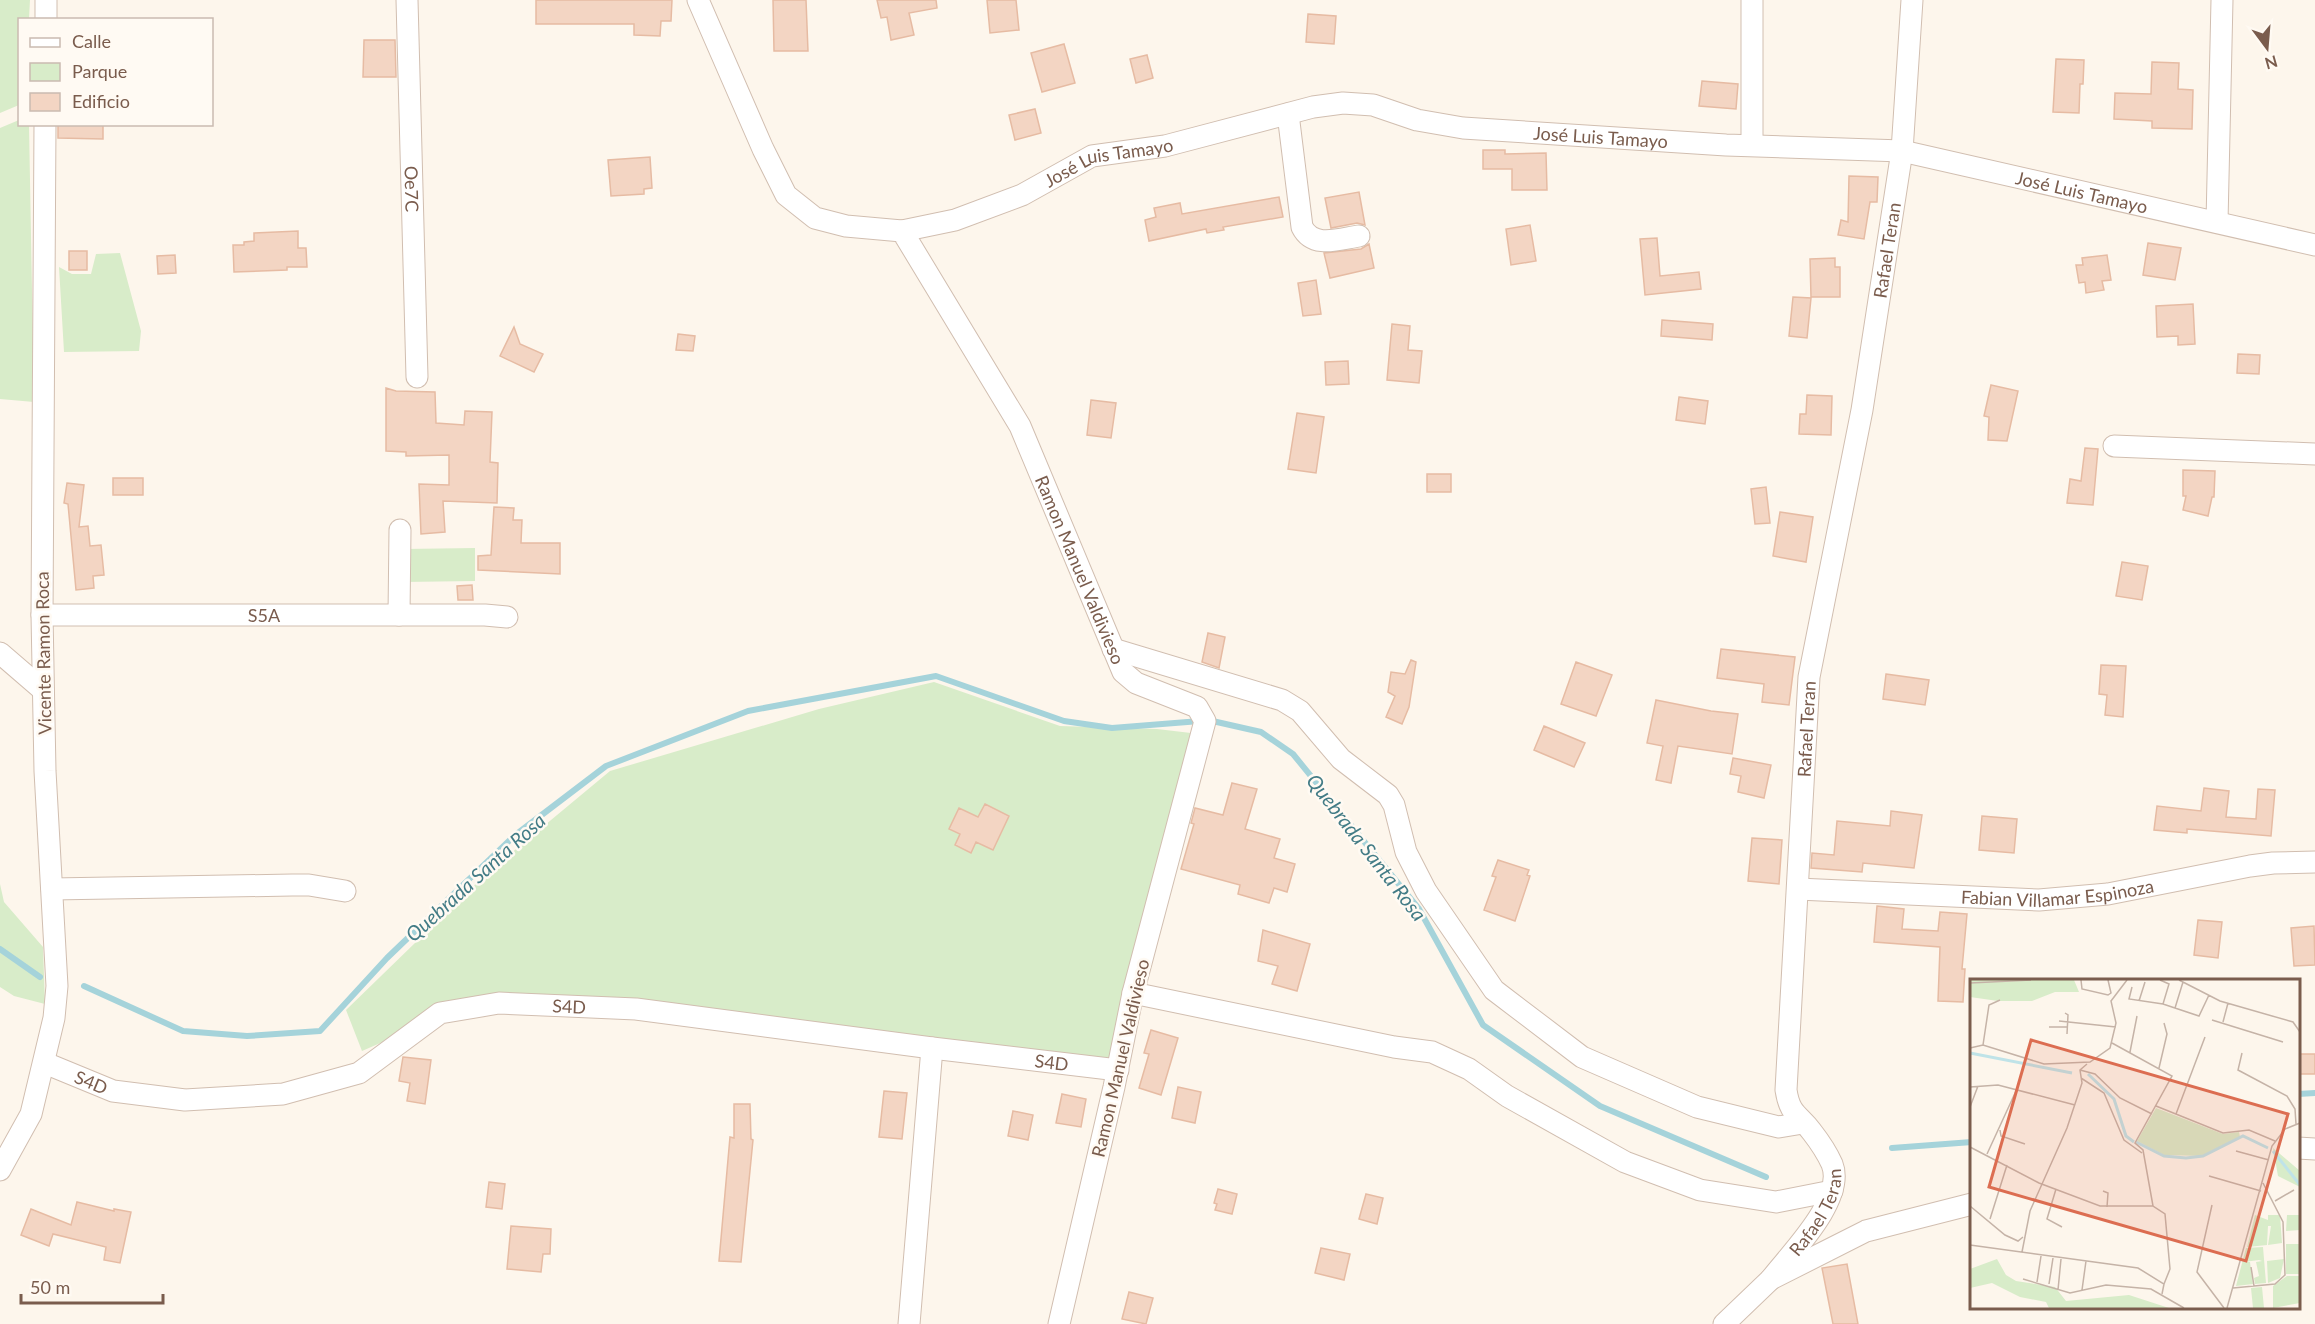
<svg xmlns="http://www.w3.org/2000/svg" width="2315" height="1324" font-family="Lato,sans-serif">
  <style>
    .green { fill: #d8ecc9 }
    .lines { fill: none; stroke-linecap: round; stroke-linejoin: round }
    .stream { stroke: #a5d3da; stroke-width: 6 }
    .building { fill: #f3d5c3; stroke: #e6bba3; stroke-width: 1.5 }
    .minor-casing { stroke: #d1beb0; stroke-width: 23 }
    .minor { stroke: #fff; stroke-width: 21 }
    .labels { text-anchor: middle; dominant-baseline: central; stroke-width: 5; stroke-linejoin: round; paint-order: stroke }
    .street-label { font-size: 18px; fill: #7a5c4d; stroke: #fffaf3 }
    .water-label { font-size: 20px; font-style: italic; fill: #437c86; stroke: #fffaf3 }
    .inset-river { fill: none; stroke: #bfe3e8; stroke-width: 3 }
    .inset-road { fill: none; stroke: #c5b3a7; stroke-width: 1.5 }
    .view { fill: #dc6d51; fill-opacity: 0.15; stroke: #dc6d51; stroke-width: 3 }
    .inset-edge { fill: none; stroke: #7a5c4d; stroke-width: 3 }
  </style>
  <rect width="100%" height="100%" fill="#fdf6ec"/>
  <path class="green" d="M0 0H30L29 19 20 20 19 105 0 113Z
    M19 120 20 124 29 125 34 402 0 399V128Z
    M120 253 141 331 139 351 64 352 59 267 72 274H91L96 254Z
    M475 548V581L404 582V549Z
    M934 682 1060 726 1157 729 1191 733 1111 1059 493 994 362 1051 346 1010 486 874 610 771 819 709Z
    M0 884 4 902 43 947 45 1004 14 996 0 987Z"/>
  <g class="lines">
    <path class="stream" d="M1208 720 1261 732 1293 754 1419 909 1483 1025 1600 1106 1766 1177
      M0 949 40 977
      M84 986 183 1031 247 1036 320 1031 387 958 514 836 606 766 748 711 936 676 1064 721 1112 728 1200 721
      M2298 1094 2315 1093
      M1892 1148 1972 1142"/>
  </g>
  <path class="building" d="M536 0H672L671 21H661L660 36 634 35V24H536Z
    M773 0H806L808 51H774Z
    M877 0H936L937 8 909 13 914 35 891 40 887 17 881 18Z
    M987 0H1016L1019 30 990 33Z
    M1308 14 1336 16 1334 44 1306 42Z
    M364 40H395L396 77H363Z
    M1064 44 1075 83 1042 92 1031 53Z
    M1147 55 1153 78 1136 83 1130 59Z
    M2056 59 2084 60 2083 84H2080L2079 113 2053 112Z
    M2152 62 2179 63 2178 89 2193 90 2192 129 2152 128V121L2114 119 2115 93 2151 94Z
    M1702 81 1738 84 1736 109 1699 106Z
    M1035 109 1041 133 1015 140 1009 115Z
    M58 124H103V139L58 138Z
    M1483 150H1505V154L1546 153 1547 190H1512V169H1483Z
    M650 157 652 188 644 189V194L611 196 608 160Z
    M1849 176 1878 177 1877 202H1870L1864 239 1838 235 1841 220 1848 222Z
    M1359 192 1365 225 1357 223 1331 228 1325 198Z
    M1279 197 1283 217 1223 227 1224 230 1207 233 1206 229 1149 241 1145 220 1156 217 1154 208 1180 203 1182 214Z
    M1530 225 1536 261 1511 265 1506 229Z
    M298 231V248H306L307 267H287V270L234 272 233 245H244V242L254 241V233Z
    M1657 238 1660 276 1699 272 1701 289 1645 295 1640 239Z
    M2148 243 2181 248 2175 280 2143 275Z
    M1369 244 1374 268 1330 278 1324 253 1361 249Z
    M69 251H87V270H69Z
    M175 255 176 273 158 274 157 256Z
    M2107 255 2111 280 2102 281 2104 290 2086 293 2085 282 2079 283 2076 265H2083L2082 258Z
    M1835 258V267H1840V297H1811L1810 259Z
    M1316 280 1321 314 1303 316 1298 283Z
    M1793 297 1811 298 1807 338 1789 336Z
    M2193 304 2195 344 2178 345V336L2157 337 2156 306Z
    M1662 320 1713 324 1712 340 1661 336Z
    M1392 324 1410 326 1408 350 1422 351 1419 383 1387 380Z
    M514 327 520 344 543 354 534 372 500 356Z
    M678 334 695 336 693 351 676 350Z
    M2238 354 2260 355 2259 374 2237 373Z
    M1348 361 1349 384 1326 385 1325 362Z
    M1991 385 2018 391 2007 441 1988 440 1989 417 1984 416Z
    M386 388 396 391 435 392 436 423 464 425 465 411 492 412 490 462 498 463 497 503 443 501 445 532 421 534 419 484 449 485V455L406 456V452L386 451Z
    M1807 395 1832 396 1831 435 1799 434 1800 414H1806Z
    M1679 397 1708 401 1705 424 1676 420Z
    M1091 400 1116 403 1111 438 1087 435Z
    M1297 413 1324 417 1316 473 1288 469Z
    M2085 448 2098 449 2093 505 2067 503 2070 479 2081 481Z
    M2183 470 2215 471 2214 497H2212L2208 516 2183 510 2186 496H2183Z
    M1427 474H1451V492H1427Z
    M113 478H143V495H113Z
    M67 483 84 485 79 527 88 526 90 546 101 545 104 575 93 576 94 588 76 590 68 504 64 503Z
    M1766 487 1770 523 1755 524 1751 489Z
    M494 507 514 508 513 520H522L521 543H560V574L478 570V556L491 555Z
    M1780 512 1813 517 1806 562 1773 556Z
    M2122 562 2148 566 2142 600 2116 596Z
    M472 585 473 600H458L457 586Z
    M1208 633 1225 637 1219 668 1202 662Z
    M1721 649 1795 657 1789 705 1762 702 1764 684 1717 678Z
    M1411 660 1416 662 1409 707 1402 724 1386 717 1395 696 1388 692 1391 672 1405 674Z
    M1576 662 1612 675 1596 716 1561 704Z
    M2101 665 2126 666 2123 717 2105 715 2107 695 2099 694Z
    M1886 674 1929 680 1925 705 1883 699Z
    M1656 700 1711 711 1738 714 1732 754 1678 746 1671 783 1656 780 1663 746 1647 743Z
    M1544 726 1585 743 1574 767 1534 750Z
    M1733 758 1771 765 1764 798 1738 792 1741 776 1730 774Z
    M1232 783 1257 789 1245 829 1280 839 1274 858 1295 864 1287 892 1274 888 1269 903 1238 894 1240 885 1181 869 1194 824 1191 823 1195 808 1223 815Z
    M2204 788 2229 791 2226 817 2256 819 2258 789 2275 790 2271 836 2187 829V833L2154 830 2157 806 2201 811Z
    M985 804 1009 816 993 850 976 842 971 853 955 845 960 834 949 829 959 808 978 817Z
    M1891 811 1922 815 1914 868 1863 863 1862 872 1811 868 1812 853 1834 855 1837 821 1890 826Z
    M1982 816 2017 819 2014 853 1979 850Z
    M1752 838 1782 840 1779 884 1748 881Z
    M1498 860 1529 870 1527 875 1530 876 1515 921 1484 910 1496 877 1492 876Z
    M1877 906 1904 909 1902 929 1938 931 1940 912 1967 914 1962 969H1965L1963 1002 1938 1001 1940 947 1874 942Z
    M2198 920 2222 922 2218 958 2194 955Z
    M2314 926 2315 965 2294 966 2291 928Z
    M1263 930 1310 944 1297 991 1272 984 1278 966 1258 961Z
    M1151 1030 1178 1038 1161 1095 1139 1088 1149 1054 1144 1053Z
    M2298 1054H2315V1074H2298Z
    M403 1057 431 1060 425 1104 407 1101 410 1083 399 1081Z
    M1178 1087 1201 1092 1195 1123 1172 1118Z
    M884 1091 907 1093 902 1139 879 1137Z
    M1062 1094 1086 1099 1081 1127 1056 1123Z
    M734 1104H750L751 1139 753 1140 741 1262 719 1261 730 1137 734 1138Z
    M1013 1111 1033 1115 1028 1140 1008 1136Z
    M489 1182 505 1184 502 1209 486 1207Z
    M1218 1189 1237 1194 1232 1214 1215 1210 1217 1204 1214 1203Z
    M1366 1194 1383 1198 1377 1224 1359 1219Z
    M77 1202 114 1211V1209L131 1212 120 1263 104 1260 106 1247 53 1234 49 1246 21 1235 31 1209 71 1225Z
    M511 1226 551 1229 550 1254H543L541 1272 507 1269Z
    M1321 1248 1350 1254 1344 1280 1315 1273Z
    M1847 1264 1858 1324H1833L1822 1268Z
    M1129 1292 1153 1298 1146 1324 1122 1319Z"/>
  <g class="lines">
    <defs>
      <g id="minor">
        <path id="s1" d="M407 0 417 377"/>
        <path id="s2" d="M698 0 763 149 786 195 815 218 846 226 902 231 1020 426 1123 672 1136 683 1197 707 1205 721 1133 993 1114 1087 1059 1324"/>
        <path d="M1752 0V145"/>
        <path d="M46 20V0"/>
        <path d="M1288 114 1302 227C1313 249 1339 239 1359 236"/>
        <path d="M2217 222 2222 0"/>
        <path id="s3" d="M902 231 955 220 1022 195 1092 156 1165 146 1313 107 1343 103 1373 105 1417 120 1463 128 1726 145 1902 151 2315 245"/>
        <path d="M2114 446 2315 454"/>
        <path id="s4" d="M42 615H485L507 617"/>
        <path d="M399 615 400 530"/>
        <path d="M1113 649 1282 700 1300 711 1341 759 1388 795 1394 805 1406 852 1426 891 1494 990 1582 1057 1697 1107 1779 1127 1803 1123"/>
        <path d="M0 653 43 690"/>
        <path d="M52 889 292 885H309L345 891"/>
        <path id="s5" d="M1798 889 2039 900 2108 894 2250 866 2273 863 2315 862"/>
        <path d="M1133 993 1394 1047 1432 1052 1469 1069 1507 1096 1625 1162 1700 1190 1776 1202 1832 1191"/>
        <path id="s6" d="M45 1063 113 1091 185 1100 283 1094 359 1073 440 1013 499 1003 636 1009 932 1048 1118 1070"/>
        <path d="M2298 1148 2315 1149"/>
        <path d="M0 1170 31 1114 54 1018 57 986 45 771 42 615 45 124"/>
        <path id="s7" d="M1771 1279C1791 1253 1846 1199 1832 1164 1827 1153 1819 1141 1812 1132 1799 1114 1790 1116 1786 1090L1809 677 1862 410 1902 151 1912 0"/>
        <path d="M909 1324 932 1048"/>
        <path d="M1724 1324 1771 1279 1866 1231 1972 1204"/>
      </g>
    </defs>
    <use href="#minor" class="minor-casing"/>
    <use href="#minor" class="minor"/>
  </g>
  <g class="labels">
    <g class="street-label">
      <text stroke="none"><textPath href="#s3" startOffset="724">José Luis Tamayo</textPath></text>
      <text stroke="none"><textPath href="#s3" startOffset="220">José Luis Tamayo</textPath></text>
      <text stroke="none"><textPath href="#s1" startOffset="189">Oe7C</textPath></text>
      <text stroke="none"><textPath href="#s3" startOffset="1210">José Luis Tamayo</textPath></text>
      <text stroke="none"><textPath href="#s7" startOffset="1071">Rafael Teran</textPath></text>
      <text stroke="none"><textPath href="#s2" startOffset="723">Ramon Manuel Valdivieso</textPath></text>
      <text stroke="none"><textPath href="#s4" startOffset="222">S5A</textPath></text>
      <text transform="translate(43 653) rotate(-91)">Vicente Ramon Roca</text>
      <text stroke="none"><textPath href="#s7" startOffset="585">Rafael Teran</textPath></text>
      <text stroke="none"><textPath href="#s5" startOffset="260">Fabian Villamar Espinoza</textPath></text>
      <text stroke="none"><textPath href="#s6" startOffset="554">S4D</textPath></text>
      <text transform="translate(1120 1058) rotate(-77)">Ramon Manuel Valdivieso</text>
      <text stroke="none"><textPath href="#s6" startOffset="1040">S4D</textPath></text>
      <text stroke="none"><textPath href="#s6" startOffset="50">S4D</textPath></text>
      <text stroke="none"><textPath href="#s7" startOffset="82">Rafael Teran</textPath></text>
    </g>
    <g class="water-label">
      <text transform="translate(1367 847) rotate(52)">Quebrada Santa Rosa</text>
      <text transform="translate(475 877) rotate(-42)">Quebrada Santa Rosa</text>
    </g>
  </g>
  <g transform="translate(1970 979)">
    <rect width="330" height="330" fill="#fdf6ec"/>
    <path d="M0 1H104L109 13H85L62 22H28L0 18ZM186 129 253 155 269 153 270 158 233 177 194 176 167 162ZM303 169 330 192V208L308 197ZM285 236 298 241V236H310L312 264 298 266 301 247H298L297 266 277 268ZM317 236H330V251L316 252ZM316 265H330V295H316ZM293 268 296 304 285 305 284 299 289 297 286 283 292 282 289 281 274 283H280L283 305 266 307 276 269ZM27 280 36 296 46 302 85 308 96 322 159 316 199 329H79L76 323 50 318 22 304 0 309V290ZM314 280 310 299 298 304 297 282ZM317 297H330V324L303 329V307ZM292 308 294 329H283L281 309Z" fill="#d8ecc9"/>
    <path class="inset-river" d="M0 74 102 94M118 95 144 120 156 157 164 163M166 163 194 177 216 179 233 177 273 157 298 169M303 172 330 206"/>
    <path class="inset-road" d="M111 1 112 10 138 16 141 14 138 1M190 1 199 5 193 25M209 1 250 22 323 43 330 53M0 4 61 1M162 8 159 20 193 25 229 37 239 16M169 22 175 3M205 29 213 3M95 34 98 36 97 55M242 41 313 63M89 42 146 48M253 43 258 24M79 48H97M142 64 202 97 165 164 173 171 183 227 195 235 200 290 194 305M13 66 19 26 30 21M0 69 13 66 74 85 120 83 140 69 146 44 141 22 157 1M160 73 167 37M272 74 268 91 317 117 325 130 326 145M189 89 197 55 194 44M110 91 125 95 150 119 182 135M111 99 134 114 154 161 172 174M0 108 28 106 105 126M186 127 253 154 279 151 305 162M0 128 8 107M206 135 235 58M30 151 31 157 55 165M0 168 69 204 130 227H183M266 172 299 181M17 175 46 112M239 197 291 212M86 210 77 240 92 248M133 212 138 214 137 228M305 222 324 211M242 226 227 293 254 329M0 227 35 256 48 262 53 258M20 240 37 186M0 266 168 289 194 305 192 315M52 273 60 232 97 149 112 104 110 91 117 85M281 288 284 307M53 300 100 314 136 306 181 310 214 329M67 303 71 277M79 305 83 279M263 309 305 305 315 296 313 243 293 204M88 311 91 280M112 311 116 282M257 329 302 167 315 150 330 144"/>
    <path class="view" d="M61 61 318 135 276 282 19 208Z"/>
    <rect width="330" height="330" class="inset-edge"/>
  </g>
  <rect x="18" y="18" width="195" height="108" fill="#fffaf3" stroke="#cabbb1" stroke-width="1.5"/>
  <rect x="30" y="38" width="30" height="9" fill="#ffffff" stroke="#cabbb1" stroke-width="1.5"/>
  <text x="72" y="48" font-size="18" fill="#7a5c4d">Calle</text>
  <rect x="30" y="63" width="30" height="18" fill="#d8ecc9" stroke="#cabbb1" stroke-width="1.5"/>
  <text x="72" y="78" font-size="18" fill="#7a5c4d">Parque</text>
  <rect x="30" y="93" width="30" height="18" fill="#f3d5c3" stroke="#cabbb1" stroke-width="1.5"/>
  <text x="72" y="108" font-size="18" fill="#7a5c4d">Edificio</text>
  <g transform="translate(2267 48) rotate(164)" stroke="#fffaf3" stroke-width="4.5" paint-order="stroke">
  <path d="M0-4.5L10 22L0 15L-10 22Z" fill="#7a5c4d"/>
  <text y="-9" font-size="16" font-weight="bold" text-anchor="middle" fill="#7a5c4d">N</text>
  </g>
  <path d="M21 1294v9h142v-9" fill="none" stroke="#7a5c4d" stroke-width="3"/>
  <text x="30" y="1294" font-size="18" fill="#7a5c4d" stroke="#fffaf3" stroke-width="4.5" paint-order="stroke">50 m</text>
</svg>
